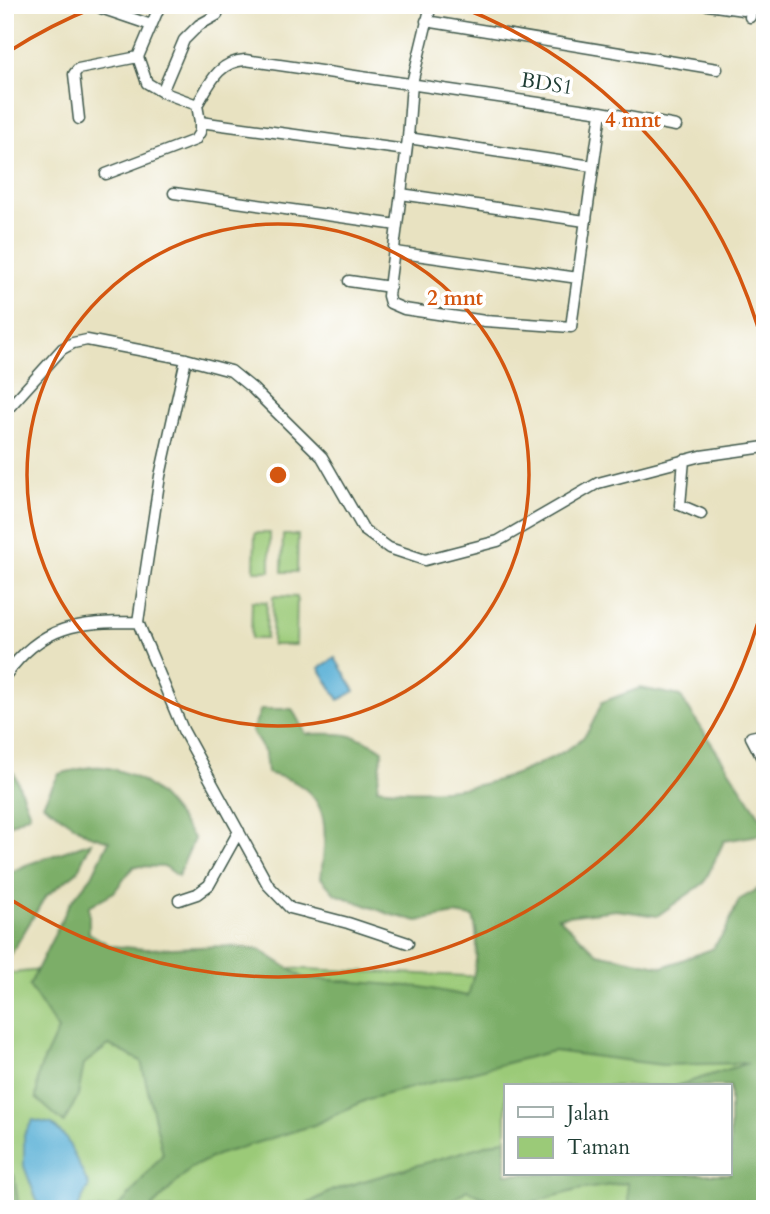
<svg xmlns="http://www.w3.org/2000/svg" width="770" height="1214" font-family="Cardo,serif">
  <style>
    .green { fill: #9bca78; stroke: #5d8456; stroke-width: 2; fill-rule: evenodd }
    .forest { fill: #7cae68; stroke: #4e764e; stroke-width: 2 }
    .water { fill: #5ab0d6; stroke: #3c7685; stroke-width: 2 }
    .lines { fill: none; stroke-linecap: round; stroke-linejoin: round }
    .street-casing { stroke: #3d5649; stroke-width: 13 }
    .street { stroke: #fff; stroke-width: 10 }
    .ring { fill: none; stroke: #d45610; stroke-width: 3.5 }
    .labels { text-anchor: middle; dominant-baseline: central; stroke-width: 7; stroke-linejoin: round; paint-order: stroke }
    .street-label { font-size: 21px; fill: #1f3d34; stroke: #fff }
    .centre { fill: #d45610; stroke: #fff; stroke-width: 3.5 }
    .ring-label { font-size: 21px; text-anchor: middle; font-weight: bold; fill: #d45610; stroke: #fff; stroke-width: 7; stroke-linejoin: round; paint-order: stroke }
  </style>
  <rect width="100%" height="100%" fill="#fff"/>
  <filter id="ink" filterUnits="userSpaceOnUse"><feTurbulence type="fractalNoise" baseFrequency=".0143" numOctaves="2"/><feDisplacementMap in="SourceGraphic" scale="14" xChannelSelector="R" yChannelSelector="G"/><feConvolveMatrix kernelMatrix="1 2 1 2 8 2 1 2 1" color-interpolation-filters="sRGB"/></filter>
  <filter id="wash" filterUnits="userSpaceOnUse"><feTurbulence type="fractalNoise" baseFrequency=".00686" numOctaves="4" result="noise"/><feDisplacementMap in="SourceGraphic" scale="28" xChannelSelector="R" yChannelSelector="G"/><feGaussianBlur stdDeviation="1.57" result="paint"/><feColorMatrix in="noise" values="0 0 0 0 0 0 0 0 0 0 0 0 0 0 0 0 0 1.4 0 .05"/><feComposite in="paint" operator="in"/></filter>
  <g filter="url(#wash)">
    <rect width="100%" height="100%" fill="#e8e2c1"/>
    <path class="green" d="M255 533H270V571H254Z
      M283 535H298L297 572H282Z
      M273 596 297 597 296 645H272Z
      M252 601 267 602 266 639H251Z
      M120 961 765 989V1209H5V974ZM506 1086H730V1174H506Z"/>
    <path class="forest" d="M640 688 680 696 765 824V834L724 841 704 883 657 916 616 910 558 917 597 953 663 967 712 949 725 932 739 900 765 885V1209H629L627 1183 577 1190 508 1209 467 1190 440 1209H298L333 1190 506 1139V1174H730V1086H676L748 1063 662 1065 553 1051 368 1099 314 1125 217 1155 191 1168 150 1209H115L126 1199 163 1154 141 1061 109 1045 84 1064 78 1096 64 1123 36 1098 39 1071 58 1030 29 986 70 903 92 876 109 841 87 834 43 804 59 774C72 771 90 765 102 767 150 774 168 803 194 839L178 876 166 867 134 866 114 892 89 906V933L111 946 146 949 226 946 260 950 304 978 421 987 468 996C476 971 481 943 473 917L455 914 418 921 392 915 335 894 321 878C324 842 334 806 298 784 289 778 277 776 267 773L265 753 252 731 261 709H292L306 734C337 733 356 732 383 750L377 788C441 795 492 789 549 759 562 753 580 744 588 731 594 722 598 711 602 702Z
      M5 769 14 773 30 814 5 827Z
      M91 842 77 872 45 897 5 964V875L26 865Z
      M5 1169 14 1175 19 1209H5Z"/>
    <path class="water" d="M335 658 355 691 339 700 319 668Z
      M33 1120 52 1124 66 1138 89 1186 77 1209H40L24 1166V1135Z"/>
  </g>
  <g filter="url(#ink)">
    <g class="lines">
      <defs>
        <path id="street" d="M431 5 412 83 408 138 388 296 390 303 404 309 485 321 571 327 601 112
          M708 5 743 10
          M101 8 151 25
          M750 17 752 5
          M426 21 717 69
          M138 57 147 83 162 92 197 105
          M162 92 184 40 199 25 217 15
          M79 119 74 74 78 69 138 57 160 5
          M408 138 592 166
          M406 150 200 122 197 105C210 84 217 62 245 60L601 112 676 126
          M106 174 195 140 200 132V122
          M174 193 397 225
          M401 194 585 221
          M395 252 578 278
          M349 281 390 287
          M186 359 160 476 138 622 144 637 183 730 268 885 290 908 348 923 408 943
          M5 412 62 349 73 343 87 340 186 359 231 371 252 388 322 457 364 530 389 548 425 560 498 541 598 483 701 456 765 447
          M684 460 680 505 701 514
          M5 676C42 624 79 622 138 622
          M765 734 751 737 765 764
          M179 900 197 894 209 885 239 831"/>
      </defs>
      <use href="#street" class="street-casing"/>
      <use href="#street" class="street"/>
    </g>
  </g>
  <g class="ring">
    <circle cx="278" cy="475" r="251"/>
    <path d="M764 601A502 502 0 0 1 8 898M8 52A502 502 0 0 1 98 6M458 6A502 502 0 0 1 764 349"/>
  </g>
  <g class="labels">
    <g class="street-label">
      <text transform="translate(547 84) rotate(9)">BDS1</text>
    </g>
  </g>
  <circle cx="278" cy="475" r="10" class="centre"/>
  <g class="ring-label">
    <text x="633" y="127">4 mnt</text>
    <text x="455" y="305">2 mnt</text>
  </g>
  <rect width="770" height="1214" fill="none" stroke="#fff" stroke-width="28"/>
  <rect x="504" y="1084" width="228" height="91" fill="#ffffff" stroke="#a5b1ae" stroke-width="2"/>
  <rect x="518" y="1107" width="35" height="10" fill="#ffffff" stroke="#a5b1ae" stroke-width="2"/>
  <text x="567" y="1120" font-size="21" fill="#1f3d34">Jalan</text>
  <rect x="518" y="1137" width="35" height="21" fill="#9bca78" stroke="#a5b1ae" stroke-width="2"/>
  <text x="567" y="1154" font-size="21" fill="#1f3d34">Taman</text>
</svg>
